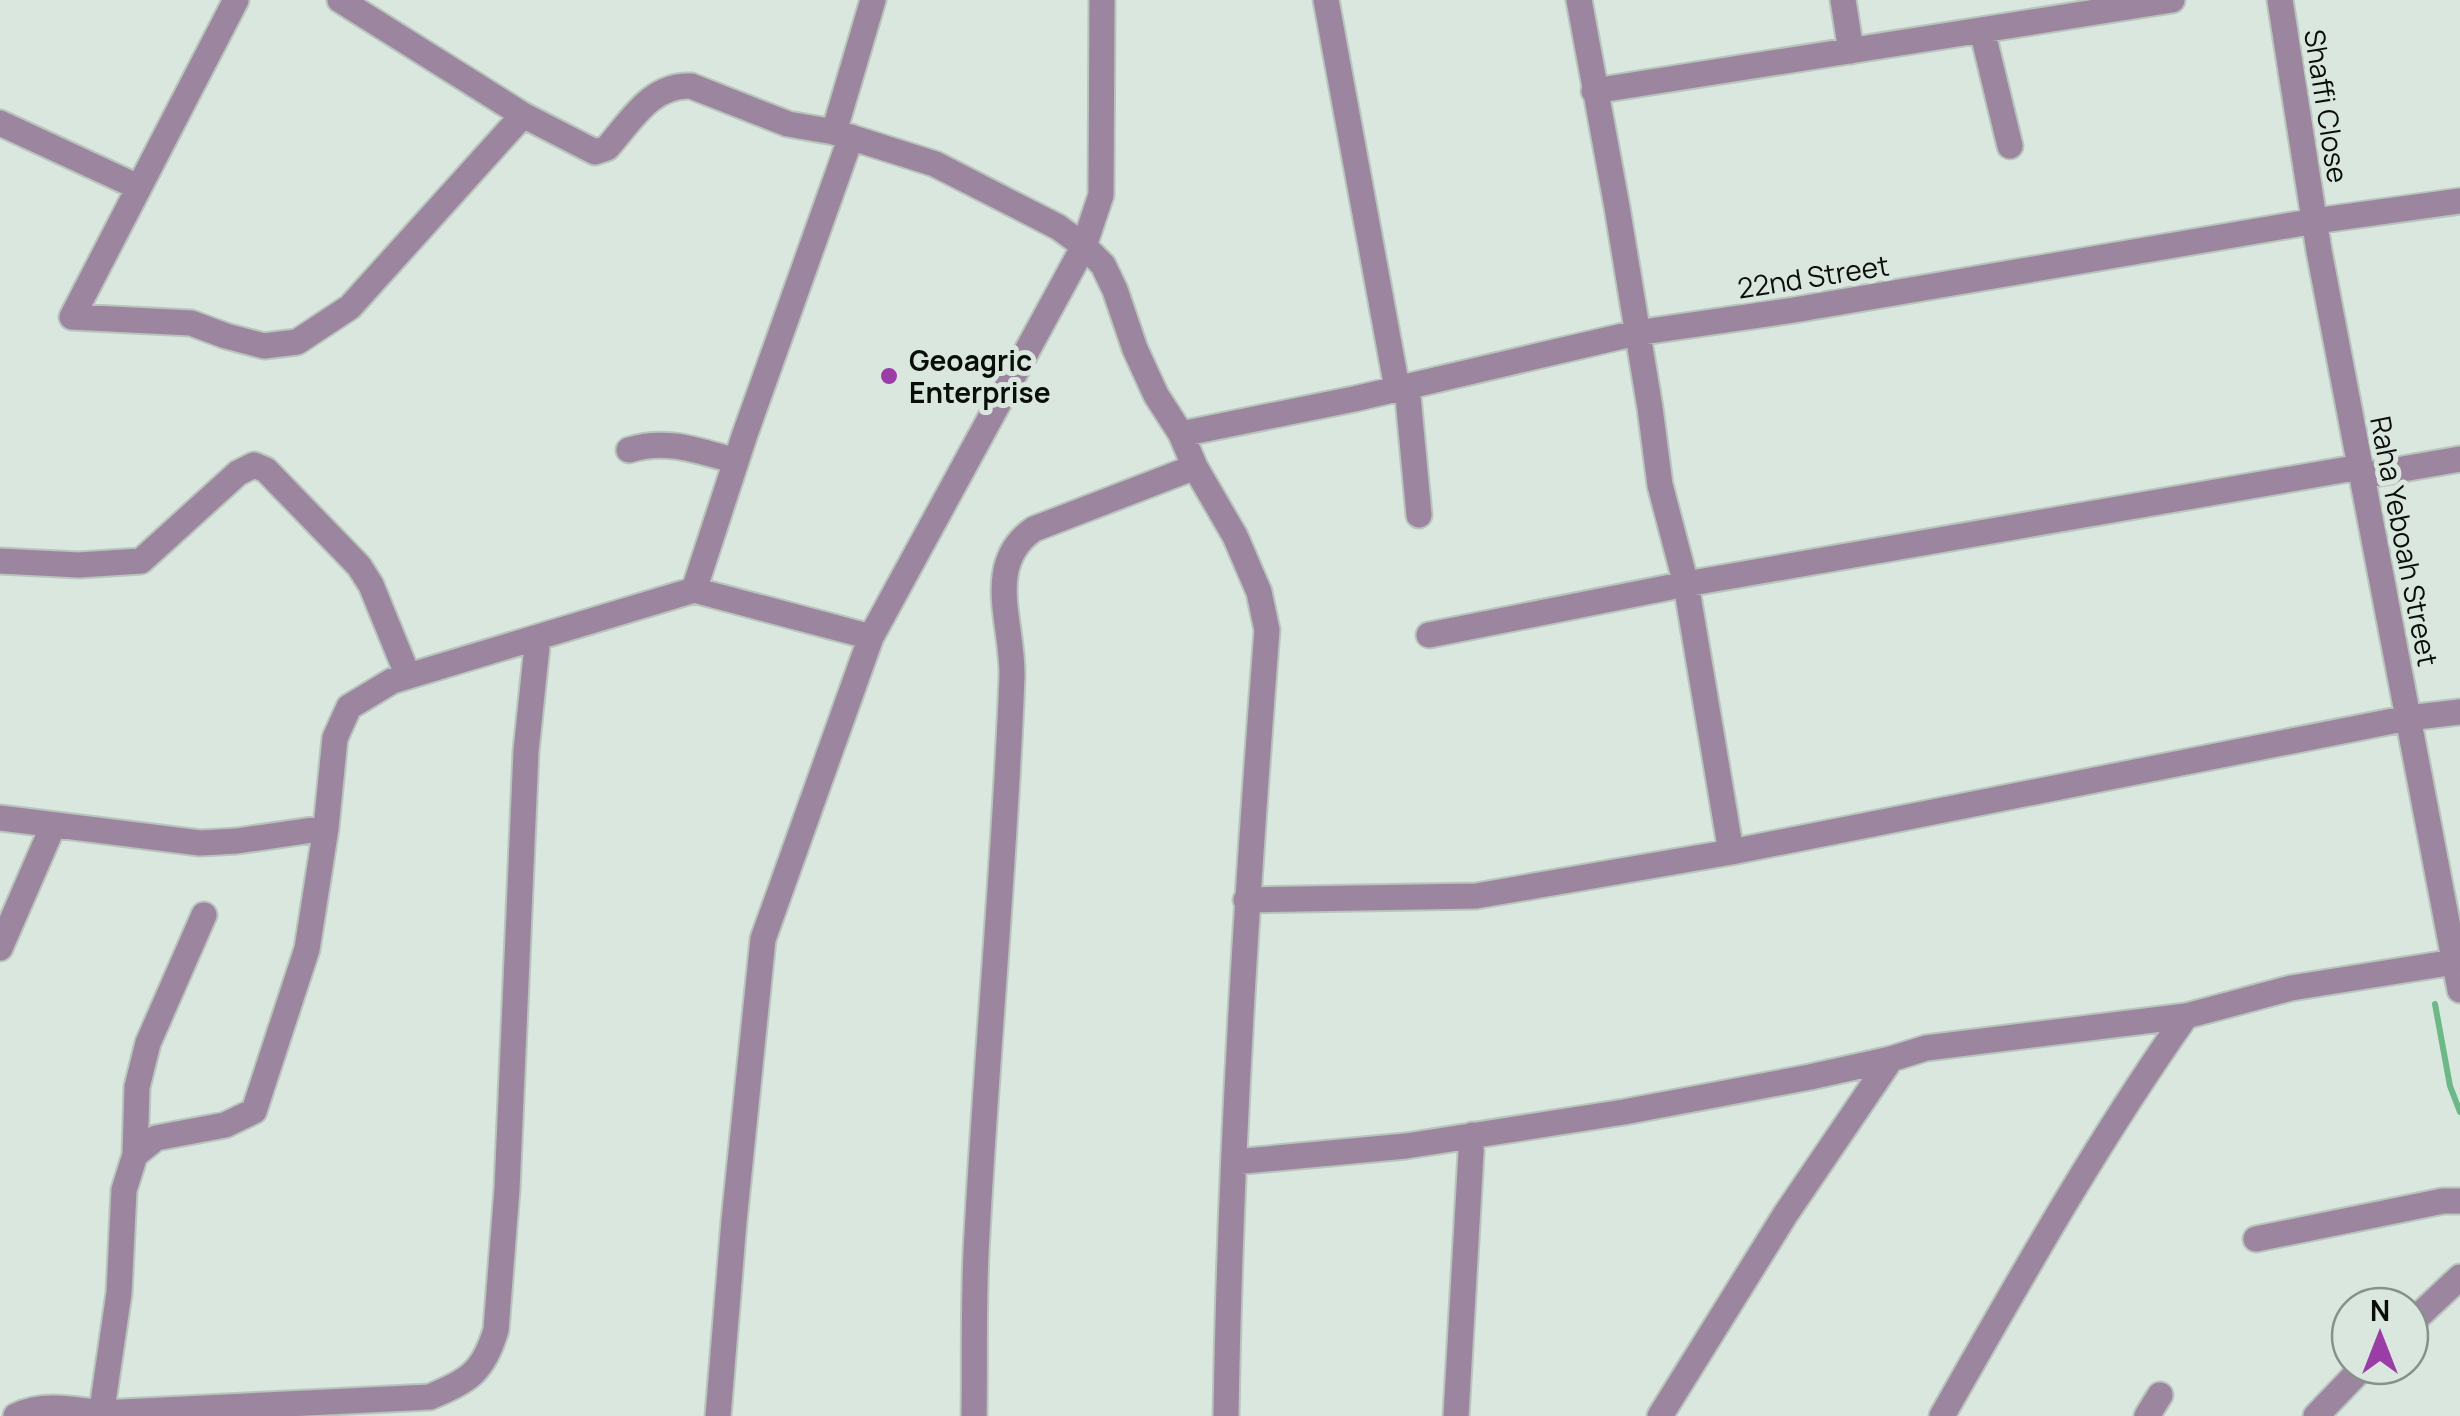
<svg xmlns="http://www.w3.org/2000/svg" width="2460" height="1416" font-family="Manrope,sans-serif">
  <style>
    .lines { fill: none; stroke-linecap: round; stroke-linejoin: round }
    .stream { stroke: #6cb887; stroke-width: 6 }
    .minor-casing { stroke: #b9c4bc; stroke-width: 29 }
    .minor { stroke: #9c859f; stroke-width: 25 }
    .poi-dot { fill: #9a3da7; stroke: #dae7de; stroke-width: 4 }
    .labels { text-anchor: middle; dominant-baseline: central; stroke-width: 10; stroke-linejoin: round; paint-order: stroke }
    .street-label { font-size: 28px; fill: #0a0e0b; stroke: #dae7de }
    .poi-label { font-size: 28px; font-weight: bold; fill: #0a0e0b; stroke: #dae7de; text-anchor: start }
  </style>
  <rect width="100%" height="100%" fill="#dae7de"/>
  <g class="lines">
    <path class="stream" d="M2435 1004 2450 1086 2460 1112"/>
    <defs>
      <path id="minor" d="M236 0 72 317 191 323 226 336 264 346 297 342 350 307 523 115
        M340 0 523 115 595 152 607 148C631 121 651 84 691 86L788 124 834 132 935 164 1058 227 1084 246 1103 265 1115 290 1135 349 1156 395 1181 434 1195 467 1235 536 1259 592 1267 630C1247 892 1230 1154 1226 1416
        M1326 0 1397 388
        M1579 0 1617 207 1650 408 1660 485 1686 584 1731 852
        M1843 0 1851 51
        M2280 0 2319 251 2460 990
        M1982 30 2010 146
        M1594 91 2172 0
        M0 123 138 187
        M834 132 873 0
        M1407 386 1419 515
        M1181 434 1354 399 1636 333 1794 310 2315 221 2460 201
        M629 450C668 438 698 451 736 461
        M2362 476 2460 459
        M0 561 79 565 141 561 238 473 254 465 266 470 359 566 371 585 408 676
        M694 590 745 434 851 137
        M1429 635 1686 584 2360 467
        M0 818 200 843 237 841 326 828
        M1246 900 1476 896 1731 852 2408 718 2460 712
        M0 948 53 826
        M135 1155 156 1138 225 1125 254 1111 307 949 326 828 335 738 349 707 392 681 694 590 871 637
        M1234 1162 1406 1146 1624 1112 1810 1077 1891 1059 1926 1048 2186 1016 2291 988 2460 961
        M2256 1239 2443 1201H2460
        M2410 1324 2460 1277
        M16 1416C42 1403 72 1409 101 1413L430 1397C469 1380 483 1373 496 1330L507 1189 526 751 538 637
        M101 1416 119 1293 124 1190 135 1155 137 1087 148 1043 204 915
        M718 1416 734 1221 763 939 871 637 1084 246 1101 195 1102 0
        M974 1416C975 1356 973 1295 977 1234 987 1048 1005 862 1012 676 1013 623 983 564 1034 529L1195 467
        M1456 1416 1472 1135
        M1660 1416 1785 1215 1891 1059
        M1942 1416C2020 1279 2095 1145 2186 1016
        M2147 1416 2160 1395
        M2316 1416 2364 1366"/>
    </defs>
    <use href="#minor" class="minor-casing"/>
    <use href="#minor" class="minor"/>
  </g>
  <circle class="poi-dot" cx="889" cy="376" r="10"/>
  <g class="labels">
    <g class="street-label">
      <text transform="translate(2327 106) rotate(81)">Shaffi Close</text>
      <text transform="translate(1813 276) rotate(-9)">22nd Street</text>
      <text transform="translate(2405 541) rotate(79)">Raha Yeboah Street</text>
    </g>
    <g class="poi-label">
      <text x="909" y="360">Geoagric<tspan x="909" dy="32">Enterprise</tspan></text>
    </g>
  </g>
  <g transform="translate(2380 1336)"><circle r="48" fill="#dae7de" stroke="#87908a" stroke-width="2.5"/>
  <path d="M0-8L18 38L0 25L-18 38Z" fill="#9a3da7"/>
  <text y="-15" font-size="28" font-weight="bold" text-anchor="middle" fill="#0a0e0b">N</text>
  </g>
</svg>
